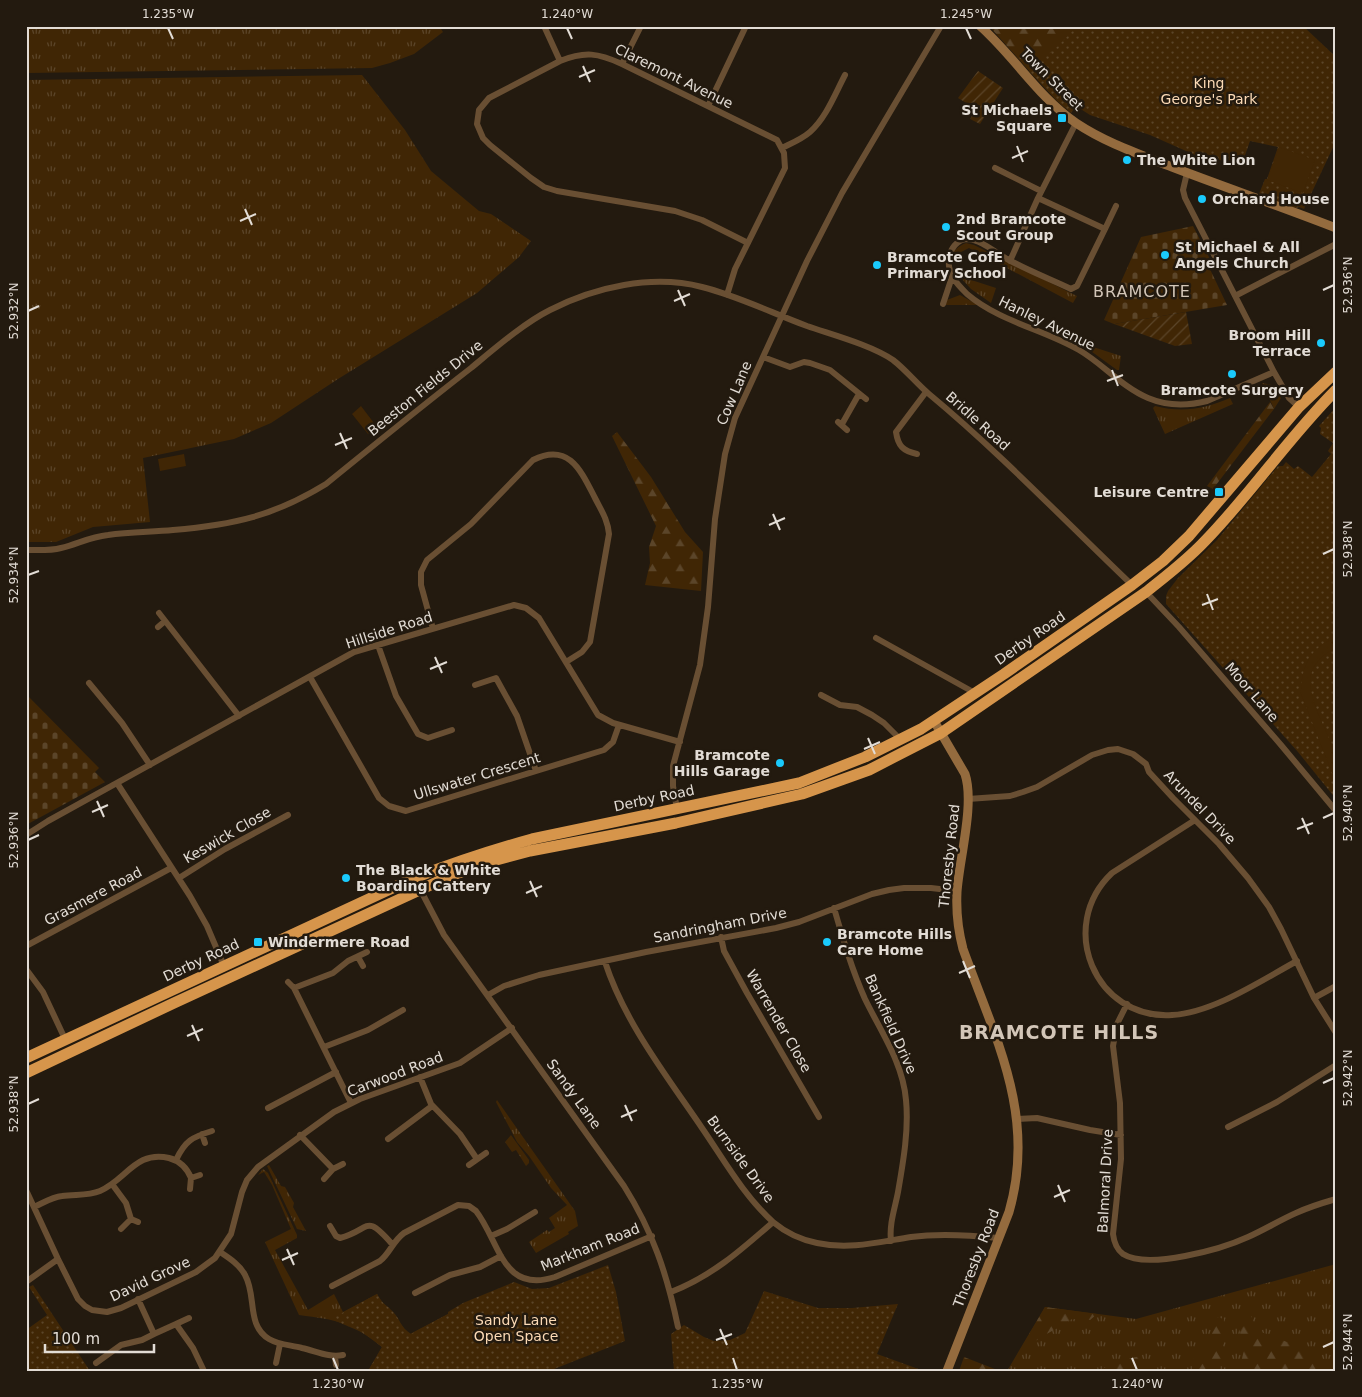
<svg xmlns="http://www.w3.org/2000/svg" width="1362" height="1397" font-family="'DejaVu Sans',sans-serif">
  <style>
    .grass { fill: url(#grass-tufts) }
    .forest { fill: url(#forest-firs) }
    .cemetery { fill: url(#cemetery-stones) }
    .park { fill: url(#park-dots) }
    .garden { fill: url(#garden-furrows) }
    .pitch { fill: #402605 }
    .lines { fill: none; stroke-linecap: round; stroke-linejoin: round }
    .street { stroke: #694f33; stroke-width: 6 }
    .secondary { stroke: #946b3e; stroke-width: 9 }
    .highway { stroke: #d6954b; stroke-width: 11 }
    .ticks { fill: none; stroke: #e2dcd5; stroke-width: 2 }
    .poi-dot { fill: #1acafc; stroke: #231a0f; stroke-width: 2 }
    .labels { text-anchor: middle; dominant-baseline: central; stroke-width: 5; stroke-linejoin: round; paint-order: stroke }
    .street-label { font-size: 14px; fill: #e2dcd5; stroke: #231a0f }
    .park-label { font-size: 14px; fill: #fcdab6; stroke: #231a0f }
    .poi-label { font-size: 14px; font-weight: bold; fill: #e2dcd5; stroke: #231a0f; text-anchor: start }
    .quarter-label { font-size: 16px; letter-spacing: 1px; fill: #d3c6b8; stroke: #231a0f }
    .district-label { font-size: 19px; font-weight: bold; letter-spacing: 1px; fill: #d3c6b8; stroke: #231a0f }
    .neatline { fill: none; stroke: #e2dcd5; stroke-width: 2 }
    .ticks-label { font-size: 12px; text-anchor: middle; fill: #e2dcd5 }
  </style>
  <defs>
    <pattern id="grass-tufts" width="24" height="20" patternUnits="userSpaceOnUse" patternTransform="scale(1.25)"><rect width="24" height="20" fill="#402605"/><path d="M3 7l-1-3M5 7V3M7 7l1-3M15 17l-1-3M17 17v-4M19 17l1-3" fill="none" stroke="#5b4529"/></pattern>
    <pattern id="forest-firs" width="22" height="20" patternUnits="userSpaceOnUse" patternTransform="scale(1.25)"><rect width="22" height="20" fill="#402605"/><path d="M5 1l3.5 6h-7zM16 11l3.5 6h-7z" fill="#5b4529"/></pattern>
    <pattern id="cemetery-stones" width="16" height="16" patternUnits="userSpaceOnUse" patternTransform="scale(1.25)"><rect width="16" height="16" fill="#402605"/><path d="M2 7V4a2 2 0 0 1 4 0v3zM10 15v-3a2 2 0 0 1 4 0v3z" fill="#5b4529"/></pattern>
    <pattern id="park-dots" width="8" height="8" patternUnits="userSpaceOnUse" patternTransform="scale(1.25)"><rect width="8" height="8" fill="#402605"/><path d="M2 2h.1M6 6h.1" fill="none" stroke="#5b4529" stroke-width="1.8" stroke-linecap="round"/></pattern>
    <pattern id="garden-furrows" width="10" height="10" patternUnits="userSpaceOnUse" patternTransform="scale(1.25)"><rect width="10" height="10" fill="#402605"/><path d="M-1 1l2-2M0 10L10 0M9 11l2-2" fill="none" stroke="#5b4529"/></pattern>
  </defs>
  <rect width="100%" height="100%" fill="#231a0f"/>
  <path class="grass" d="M26 26H439L443 32 414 54 390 63 372 68 26 73Z
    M362 75 405 130 431 171 479 211 491 214 531 241 519 257 477 293 338 379 271 423 234 439 143 458 150 522 93 527 56 542H26V80Z
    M966 243 974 245 1077 296 1073 303 969 248 955 255 951 264C952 252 955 248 966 243Z
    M959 276 996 288 991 303 971 289Z
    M960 295 978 305H945L947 300Z
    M1084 344 1121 356 1119 370H1117L1084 346Z
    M1262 383 1272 385 1281 398 1274 409Z
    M1230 398 1233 404 1165 434 1153 408 1155 406C1182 413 1205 409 1230 398Z
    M497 1100 575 1211 578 1226 568 1232 569 1234 536 1253 529 1242 547 1230 549 1232 555 1228 549 1218 567 1205 551 1188 529 1156 517 1142 496 1102Z
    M511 1135 529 1160V1163L526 1166 516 1150 512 1152 505 1142Z
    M269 1165 281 1186 285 1187 294 1203 293 1207 306 1231 297 1229 267 1166Z
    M263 1169 268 1173 297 1235V1238L275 1250 308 1310 334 1294 343 1312 377 1294C383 1305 385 1304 393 1312 400 1320 400 1327 410 1334L448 1314 457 1326 392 1340 368 1371 382 1347C351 1322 337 1320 299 1315L265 1242 291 1229 272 1185 264 1172 258 1175Z
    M1336 1264V1371H1007L1045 1307 1136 1319Z"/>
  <path class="forest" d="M989 26H1088L1032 74Z
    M1270 402 1274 409 1213 489 1207 486Z
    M617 432 651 477 685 532 703 552 701 591 645 585 650 563 649 547 656 526 612 436Z
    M1045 1307 1097 1314 1090 1320 1072 1319 1020 1350Z
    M1235 1311 1251 1315 1256 1330 1287 1342 1301 1339 1307 1356 1320 1362H1336V1371H1239L1244 1350Z
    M1206 1314 1224 1319 1220 1371H1192L1194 1357 1208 1350 1212 1330Z
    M1141 1356V1371H1097L1126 1359Z
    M964 1357 1000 1371H959Z"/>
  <path class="cemetery" d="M1193 226 1211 261 1208 265 1227 305 1114 324 1104 320 1141 237Z
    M26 694 99 768 95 772 105 782 26 825Z"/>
  <path class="park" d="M1077 26H1303L1336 57V141L1304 209 1299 207 1296 208 1259 194 1265 179H1267L1278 147 1250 141 1241 167 1217 159 1214 166 1194 158 1195 155 1150 135 1090 115 1076 106 1071 113 1057 101 1029 71 1058 46Z
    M1336 407V799L1298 752 1166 604V596L1168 591 1178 578 1217 540 1278 466H1283L1286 462 1294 469 1298 466 1312 477 1331 454 1328 451 1333 443 1320 434 1321 428 1319 426Z
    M608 1265 616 1292 625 1341 549 1371H368L382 1347 364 1333 331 1319 377 1294C383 1305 386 1304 393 1312 401 1320 400 1327 411 1334L448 1314V1312L463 1303 514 1282 532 1289 549 1288Z
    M33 1285 90 1371H26V1330L47 1315 29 1287Z
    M764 1291 818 1308H852L898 1304 877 1354 924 1371H674L671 1334 684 1325 704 1337 714 1341 730 1340 745 1333Z"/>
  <path class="garden" d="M978 71 1003 88 980 124 970 119 976 109 958 98Z
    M1186 312 1192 344 1175 346 1114 324Z"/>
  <path class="pitch" d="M1279 147 1315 160 1303 193 1267 180Z
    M361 406 377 427 368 434 352 414Z
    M184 454 186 466 160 471 158 459Z
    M1336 638V648C1283 673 1327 720 1335 756 1337 764 1336 775 1336 783L1301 694C1301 669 1309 647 1336 638Z"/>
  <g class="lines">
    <path class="street" d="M544 26 560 61
      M622 64 641 26
      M708 106 746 26
      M782 148C792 143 802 139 810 132 826 118 835 94 845 75
      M995 168 1041 191
      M1187 173 1183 190 1185 198 1274 372 1289 398 1299 407
      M1038 198 1076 123
      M1105 229 1116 206
      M1010 261 1038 198 1105 229 1077 286 1071 289C1050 279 1029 271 1009 260 997 254 982 240 968 239 957 239 950 249 949 259 947 274 957 284 967 294 1000 322 1043 329 1079 350 1103 364 1122 387 1148 398 1167 406 1187 406 1207 401L1274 372
      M727 295 735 269 785 168 784 153 777 140 622 64C598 53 585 51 560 61L489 98 479 110 477 124 483 138 490 145 531 178 544 187 557 191 675 211 702 220 748 243
      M1235 296 1336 244
      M943 304 952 277
      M763 357 790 367 804 362 810 363 830 370 866 399
      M838 422 847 430
      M842 424 859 394
      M917 454C903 451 898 446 896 432L926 392
      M26 550C37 550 50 551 61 548 78 544 89 537 108 535 130 532 152 532 173 530 233 525 274 516 326 484 374 445 422 406 471 368 494 349 524 323 550 310 595 287 652 274 702 287 738 296 772 313 807 326 833 335 871 345 893 360 906 370 917 384 929 394 1000 453 1065 521 1132 585
      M1146 592 1179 627 1281 745 1336 811
      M159 613 239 716
      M158 627 165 621
      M433 629 421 585V572L427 560 471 524 533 460C569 442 581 471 595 498 601 510 608 520 609 534L590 642 582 652 566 662
      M876 638 975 693
      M378 645 396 696 418 734 428 738 452 730
      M310 677 379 798 389 806 406 811 604 750 613 742 619 725
      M89 683 122 723 150 765
      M475 685 496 678 517 716 536 771
      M821 695 840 705 857 707 872 715 884 723 901 740
      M117 783 190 896 207 926 224 966
      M968 799 1010 796 1023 792 1037 787 1092 755 1108 750 1118 749 1133 754 1146 764 1149 772 1173 798 1219 844 1248 878 1269 907 1281 929 1314 998 1336 1033
      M677 809 673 786V766L700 665 708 607 715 519 725 454 735 418 807 261 842 193 941 26
      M1195 820 1112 873C1056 926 1095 1020 1172 1015 1213 1013 1262 980 1297 961
      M26 835 48 821 354 652 514 605 526 608 539 618 598 715 613 723 680 742
      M179 878 225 849 288 815
      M420 889 444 935 624 1186C653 1232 667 1274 678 1327
      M834 908C843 939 852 970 865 999 881 1032 903 1063 906 1100 909 1130 903 1163 898 1192 895 1208 889 1224 891 1241
      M721 937 724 951 747 993 819 1117
      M26 946 171 868
      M358 957 363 966
      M605 962C625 1023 666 1075 702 1128 724 1160 744 1196 773 1222 785 1232 802 1240 817 1243 849 1250 879 1242 911 1237 940 1233 969 1235 998 1238
      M26 969 43 992 65 1039
      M288 982 294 988
      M488 995 504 986 539 975 646 952 776 928 799 922 872 894 889 890 904 888H931L957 891
      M1314 998 1336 986
      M1127 1004 1117 1024 1113 1046 1120 1103 1121 1159 1113 1234C1114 1242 1116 1249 1123 1254 1148 1270 1222 1249 1248 1237 1264 1230 1280 1220 1296 1213 1309 1207 1322 1203 1336 1199
      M324 1047 368 1030 403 1010
      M420 1077 431 1104 460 1134 477 1159
      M351 1103 294 988 333 973 348 961 367 952
      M268 1108 336 1072
      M1017 1119 1037 1118 1090 1130 1121 1135
      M1228 1127 1277 1102 1336 1065
      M202 1134 205 1143
      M300 1135 333 1169
      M388 1139 432 1106
      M176 1160C185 1141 192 1137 212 1131
      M469 1165 486 1153
      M191 1178 200 1175
      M324 1179 333 1169 343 1164
      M112 1184 126 1203 131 1219
      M26 1190 58 1259 78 1299 85 1306 92 1310 107 1312 121 1308 196 1272 215 1258 231 1234 242 1192 247 1180 258 1167 334 1112 360 1099 460 1063 512 1028
      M34 1207C43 1203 52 1197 62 1196 75 1194 88 1196 100 1191 126 1180 136 1150 169 1158 180 1161 187 1168 191 1178L190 1189
      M330 1226 336 1236 340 1238C371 1230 364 1212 392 1244
      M121 1229 131 1219 138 1222
      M491 1236 507 1229 535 1212
      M220 1252C229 1258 240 1265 245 1275 257 1296 246 1325 269 1339 279 1345 291 1345 302 1348 316 1351 329 1358 343 1355
      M26 1282 58 1259
      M332 1286 380 1261C390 1253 393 1241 404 1233L458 1205 469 1206 476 1211C500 1242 502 1294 555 1277L652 1236
      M671 1292C712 1276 740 1251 773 1222
      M415 1293 450 1275 480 1267 501 1256
      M138 1299 154 1334 176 1324 193 1348 204 1371
      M176 1324 189 1318
      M335 1357 336 1365
      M96 1363 121 1345 142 1340 154 1334
      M276 1363 280 1344"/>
    <path class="secondary" d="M980 26C1014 56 1038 97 1076 123 1106 143 1139 154 1172 167 1227 188 1282 207 1336 228
      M934 721 965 774C975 804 959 860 957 892 956 912 958 930 963 949 995 1038 1037 1115 1009 1212L947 1371"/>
    <path class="highway" d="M26 1058 414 878C453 863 492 850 532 839L799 783 865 757 921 729 1004 674 1132 585 1163 561 1189 536 1299 407 1336 372
      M26 1073 174 1003 450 876 489 862 530 851 676 823 802 794 869 770 941 733 1146 592C1166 576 1186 561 1204 542 1251 494 1288 438 1336 390"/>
  </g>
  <path class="ticks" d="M168 28 173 39M567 28 572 39M966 28 971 39M583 66 590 82M579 77 595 70M1017 146 1023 162M1012 158 1028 151M245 209 252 225M240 221 256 214M678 290 685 306M1323 290 1334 285M674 301 690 294M28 311 39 306M1112 370 1118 386M1107 381 1123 375M340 433 347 449M335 445 352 438M773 514 780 530M769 525 785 518M1323 554 1334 549M28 575 39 571M1207 594 1213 610M1202 605 1218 599M435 657 442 673M430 669 447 662M868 738 875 754M864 749 880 742M97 801 104 817M92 812 108 805M1302 818 1309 834M1323 818 1334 813M1297 829 1313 823M28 840 39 835M530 881 537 897M526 893 542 886M963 961 970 978M959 973 975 966M192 1025 199 1041M187 1036 203 1029M1323 1083 1334 1078M28 1104 39 1099M625 1105 632 1121M621 1117 637 1110M1058 1185 1065 1202M1054 1197 1070 1190M287 1249 294 1265M282 1260 298 1253M720 1329 727 1345M716 1340 732 1334M1323 1347 1334 1342M333 1358 338 1370M733 1358 737 1370M1132 1358 1137 1370"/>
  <g class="poi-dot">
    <rect x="1057" y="113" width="10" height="10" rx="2.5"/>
    <circle cx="1127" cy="160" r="5"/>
    <circle cx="1202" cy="199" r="5"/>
    <circle cx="946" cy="227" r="5"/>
    <circle cx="1165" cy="255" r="5"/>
    <circle cx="877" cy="265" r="5"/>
    <circle cx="1321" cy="343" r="5"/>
    <circle cx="1232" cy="374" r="5"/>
    <rect x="1214" y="487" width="10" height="10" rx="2.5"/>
    <circle cx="780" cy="763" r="5"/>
    <circle cx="346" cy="878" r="5"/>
    <rect x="253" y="937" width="10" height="10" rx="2.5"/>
    <circle cx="827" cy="942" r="5"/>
  </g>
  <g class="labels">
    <g class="street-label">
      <text transform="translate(674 76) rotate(26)">Claremont Avenue</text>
      <text transform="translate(1052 79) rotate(45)">Town Street</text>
      <text transform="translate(1047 323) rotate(26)">Hanley Avenue</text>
      <text transform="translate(425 388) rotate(-39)">Beeston Fields Drive</text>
      <text transform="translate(734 393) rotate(-67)">Cow Lane</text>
      <text transform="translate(978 421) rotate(42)">Bridle Road</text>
      <text transform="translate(389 630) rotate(-18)">Hillside Road</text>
      <text transform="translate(1030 638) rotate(-35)">Derby Road</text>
      <text transform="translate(1252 692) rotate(49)">Moor Lane</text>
      <text transform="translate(477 776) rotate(-17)">Ullswater Crescent</text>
      <text transform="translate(654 798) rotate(-12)">Derby Road</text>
      <text transform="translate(1200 807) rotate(46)">Arundel Drive</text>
      <text transform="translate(227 835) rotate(-30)">Keswick Close</text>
      <text transform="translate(949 856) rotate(-84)">Thoresby Road</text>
      <text transform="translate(93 896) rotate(-28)">Grasmere Road</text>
      <text transform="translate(720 925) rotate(-11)">Sandringham Drive</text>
      <text transform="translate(201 960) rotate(-25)">Derby Road</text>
      <text transform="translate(779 1021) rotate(60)">Warrender Close</text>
      <text transform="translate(891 1024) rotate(66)">Bankfield Drive</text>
      <text transform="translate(395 1074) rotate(-21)">Carwood Road</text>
      <text transform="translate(574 1094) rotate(54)">Sandy Lane</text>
      <text transform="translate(741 1159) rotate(54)">Burnside Drive</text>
      <text transform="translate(1105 1181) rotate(-87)">Balmoral Drive</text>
      <text transform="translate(590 1247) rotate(-22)">Markham Road</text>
      <text transform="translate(976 1258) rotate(-69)">Thoresby Road</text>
      <text transform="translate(150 1279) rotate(-25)">David Grove</text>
    </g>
    <g class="park-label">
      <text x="1209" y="83">King<tspan x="1209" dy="16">George's Park</tspan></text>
      <text x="516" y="1320">Sandy Lane<tspan x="516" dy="16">Open Space</tspan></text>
    </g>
    <g class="poi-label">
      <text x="1052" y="110" text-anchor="end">St Michaels<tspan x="1052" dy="16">Square</tspan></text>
      <text x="1137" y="160">The White Lion</text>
      <text x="1212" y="199">Orchard House</text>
      <text x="956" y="219">2nd Bramcote<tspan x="956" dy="16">Scout Group</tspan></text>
      <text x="1175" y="247">St Michael &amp; All<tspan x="1175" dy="16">Angels Church</tspan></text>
      <text x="887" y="257">Bramcote CofE<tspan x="887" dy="16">Primary School</tspan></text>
      <text x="1311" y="335" text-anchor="end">Broom Hill<tspan x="1311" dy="16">Terrace</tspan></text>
      <text x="1232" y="390" text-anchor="middle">Bramcote Surgery</text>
      <text x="1209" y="492" text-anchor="end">Leisure Centre</text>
      <text x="770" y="755" text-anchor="end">Bramcote<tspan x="770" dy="16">Hills Garage</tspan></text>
      <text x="356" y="870">The Black &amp; White<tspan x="356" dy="16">Boarding Cattery</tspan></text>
      <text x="837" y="934">Bramcote Hills<tspan x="837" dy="16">Care Home</tspan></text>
      <text x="268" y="942">Windermere Road</text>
    </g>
    <g class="quarter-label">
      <text x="1142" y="291">BRAMCOTE</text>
    </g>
    <g class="district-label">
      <text x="1059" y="1032">BRAMCOTE HILLS</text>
    </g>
  </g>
  <rect width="1362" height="1397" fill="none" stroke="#231a0f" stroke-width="55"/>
  <path d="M45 1344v8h109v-8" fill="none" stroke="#e2dcd5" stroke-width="2.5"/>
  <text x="52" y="1344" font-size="15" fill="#e2dcd5" stroke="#231a0f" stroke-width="4" paint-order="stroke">100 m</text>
  <rect x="28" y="28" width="1306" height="1342" class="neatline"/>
  <g class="ticks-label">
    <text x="168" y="18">1.235°W</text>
    <text x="567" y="18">1.240°W</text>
    <text x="966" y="18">1.245°W</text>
    <text transform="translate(1348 285) rotate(-90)" y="4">52.936°N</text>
    <text transform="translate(14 311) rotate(-90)" y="4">52.932°N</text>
    <text transform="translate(1348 549) rotate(-90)" y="4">52.938°N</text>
    <text transform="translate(14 575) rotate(-90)" y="4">52.934°N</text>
    <text transform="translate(1348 813) rotate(-90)" y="4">52.940°N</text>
    <text transform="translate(14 840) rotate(-90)" y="4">52.936°N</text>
    <text transform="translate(1348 1078) rotate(-90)" y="4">52.942°N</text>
    <text transform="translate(14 1104) rotate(-90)" y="4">52.938°N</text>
    <text transform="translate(1348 1342) rotate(-90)" y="4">52.944°N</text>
    <text x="338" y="1388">1.230°W</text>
    <text x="737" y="1388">1.235°W</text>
    <text x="1137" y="1388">1.240°W</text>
  </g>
</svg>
